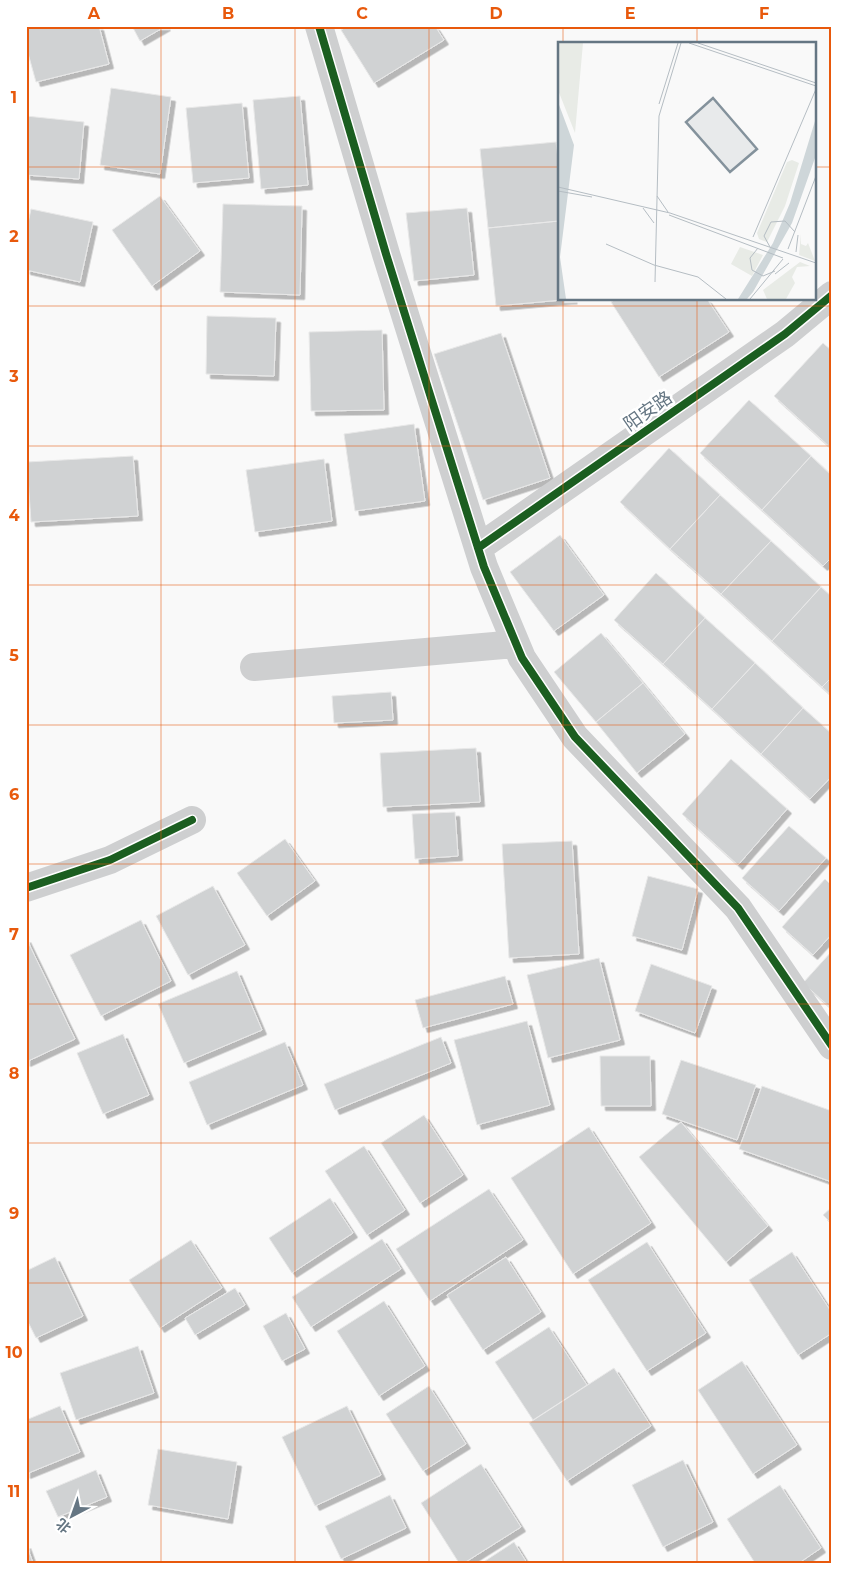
<svg xmlns="http://www.w3.org/2000/svg" width="858" height="1589" font-family="Montserrat,'Noto Sans SC',sans-serif">
  <style>
    .building { fill: #d0d2d3; stroke: #e8e8e8; filter: url(#shadow) }
    .lines { fill: none; stroke-linecap: round; stroke-linejoin: round }
    .street { stroke: #cecfd0; stroke-width: 28 }
    .cycleway-casing { stroke: #fff; stroke-width: 11 }
    .cycleway { stroke: #1b5e20; stroke-width: 8 }
    .grid { fill: none; stroke: #e8590c; stroke-width: 1; stroke-opacity: 0.55 }
    .labels { text-anchor: middle; dominant-baseline: central; stroke-width: 5; stroke-linejoin: round; paint-order: stroke }
    .street-label { font-size: 18px; fill: #657683; stroke: #fff }
    .inset-road { fill: none; stroke: #b5bdc3; stroke-width: 1 }
    .view { fill: #84929c; fill-opacity: 0.15; stroke: #84929c; stroke-width: 2.5 }
    .inset-edge { fill: none; stroke: #657683; stroke-width: 2.5 }
    .neatline { fill: none; stroke: #e8590c; stroke-width: 2 }
    .grid-label { font-size: 16px; text-anchor: middle; font-weight: bold; fill: #e8590c }
  </style>
  <defs>
    <filter id="shadow"><feDropShadow dx="4.5" dy="4.5" stdDeviation="0" flood-color="#0004"/></filter>
  </defs>
  <rect width="100%" height="100%" fill="#f9f9f9"/>
  <path class="building" d="M26 26H99L109 64 36 82 26 46Z
    M132 26H166L140 41Z
    M348 26H435L444 40 374 83 341 30Z
    M111 88 171 97 160 174 100 165Z
    M300 96 308 185 261 189 253 100Z
    M242 103 249 178 193 183 186 108Z
    M26 116 84 122 79 179 26 175Z
    M556 142 559 167V221L488 228 480 149Z
    M160 196 200 251 152 286 112 230Z
    M223 204 302 206 300 295 220 292Z
    M467 208 474 275 414 281 406 213Z
    M31 209 93 222 80 282 26 270V233Z
    M559 221V299H573L496 306 488 228Z
    M616 299H707L729 332 659 377 611 302Z
    M207 316 276 318 274 376 206 374Z
    M382 330 384 410 311 411 309 332Z
    M501 333 550 478 483 500 434 354Z
    M823 343 832 351V449L774 396Z
    M749 400 811 456 762 510 700 453Z
    M414 424 425 501 355 511 344 434Z
    M669 448 720 495 670 549 620 502Z
    M133 456 138 516 31 522 27 462Z
    M811 456 832 476V557L823 566 762 510Z
    M324 459 332 521 255 532 246 470Z
    M720 495 771 541 721 594 670 549Z
    M560 535 604 595 554 631 510 572Z
    M771 541 821 587 772 641 721 594Z
    M656 573 705 618 663 664 614 620Z
    M821 587 832 597V677L822 687 772 641Z
    M705 618 755 663 712 709 663 664Z
    M601 633 643 683 596 722 554 672Z
    M755 663 803 708 761 754 712 709Z
    M832 677V696L822 687Z
    M643 683 685 734 637 773 596 722Z
    M391 692 393 720 334 723 332 696Z
    M803 708 832 734V776L810 799 761 754Z
    M476 748 480 802 383 807 380 753Z
    M731 759 787 809 738 865 682 814Z
    M455 812 458 856 415 859 412 814Z
    M789 826 826 858 779 911 742 878Z
    M285 839 315 881 267 916 237 873Z
    M572 841 579 954 509 958 502 844Z
    M648 876 698 889 682 950 632 936Z
    M825 879 832 886V934L813 955 782 927Z
    M213 886 245 945 188 975 156 916Z
    M141 920 171 981 101 1016 70 955Z
    M26 938 75 1039 26 1062Z
    M832 951V1009L803 983Z
    M599 958 620 1040 548 1058 527 975Z
    M651 964 712 986 695 1033 635 1011Z
    M237 971 262 1030 184 1063 158 1004Z
    M505 976 513 1004 423 1028 415 1000Z
    M527 1021 550 1105 477 1125 454 1040Z
    M123 1034 149 1095 103 1114 77 1053Z
    M441 1037 451 1063 335 1110 324 1084Z
    M285 1042 303 1085 207 1125 189 1082Z
    M600 1056H650L651 1106H601Z
    M681 1060 756 1085 737 1140 662 1114Z
    M762 1086 832 1111V1182L739 1149Z
    M424 1115 463 1175 420 1203 381 1143Z
    M681 1122 768 1226 726 1262 639 1157Z
    M589 1127 651 1223 573 1274 511 1178Z
    M364 1146 405 1210 367 1235 325 1171Z
    M489 1189 523 1240 430 1301 396 1249Z
    M330 1198 353 1233 292 1273 269 1238Z
    M832 1207V1224L823 1215Z
    M382 1239 401 1269 311 1327 292 1297Z
    M191 1240 222 1288 160 1328 129 1280Z
    M647 1242 706 1333 647 1371 588 1280Z
    M792 1252 832 1313V1333L798 1355 749 1280Z
    M55 1257 83 1316 36 1338 26 1318V1271Z
    M506 1257 541 1312 483 1350 447 1295Z
    M235 1288 245 1305 195 1335 185 1318Z
    M384 1301 425 1366 379 1396 337 1331Z
    M286 1313 305 1349 282 1361 263 1326Z
    M549 1327 587 1385 533 1420 495 1362Z
    M138 1346 154 1393 76 1420 60 1373Z
    M742 1361 797 1445 753 1474 698 1390Z
    M614 1368 651 1426 567 1481 529 1423Z
    M429 1386 466 1444 423 1471 386 1414Z
    M60 1406 80 1452 26 1474V1420Z
    M347 1406 381 1475 315 1506 282 1437Z
    M158 1449 237 1462 228 1519 148 1505Z
    M683 1460 713 1522 663 1547 632 1485Z
    M481 1464 521 1527 464 1563H459L421 1503Z
    M96 1470 107 1497 58 1517 46 1491Z
    M780 1485 821 1548 799 1563H755L727 1519Z
    M390 1495 406 1528 341 1559 325 1526Z
    M514 1542 527 1563H482Z
    M26 1544 33 1563H26Z"/>
  <g class="lines">
    <path class="street" d="M319 26 386 254 484 567 522 658 575 737 738 908 832 1046
      M478 548 785 334 832 295
      M254 667 515 644
      M26 888 110 860 192 820"/>
    <defs>
      <path id="cycleway" d="M319 26 386 254 484 567 522 658 575 737 738 908 832 1046
        M478 548 785 334 832 295
        M26 888 110 860 192 820"/>
    </defs>
    <use href="#cycleway" class="cycleway-casing"/>
    <use href="#cycleway" class="cycleway"/>
  </g>
  <path class="grid" d="M161 26V1563M295 26V1563M429 26V1563M563 26V44M697 26V44M26 167H559M814 167H832M563 299V1563M697 299V1563M26 306H832M26 446H832M26 585H832M26 725H832M26 864H832M26 1004H832M26 1143H832M26 1283H832M26 1422H832"/>
  <g class="labels">
    <g class="street-label">
      <text transform="translate(648 411) rotate(-35)">阳安路</text>
    </g>
  </g>
  <g transform="translate(558 42)">
    <rect width="258" height="258" fill="#f9f9f9"/>
    <path d="M0 1H25L17 91 0 48ZM234 118 241 121 227 164 209 200 201 197 199 191 229 120ZM243 192V202L248 204 250 201 257 219 241 213ZM182 205 205 213 194 234 173 222ZM242 220 252 224 239 225 234 235 237 241 228 257H209L205 248Z" fill="#e8ebe6"/>
    <path d="M0 60 16 103 2 215 8 257H0ZM257 79V116L234 181 195 250 189 257H180L215 201 232 161Z" fill="#ced6d9"/>
    <path class="inset-road" d="M131 1 258 44M140 1 258 41M101 62 120 1M0 145 112 171 258 221M0 149 34 155M99 154 110 170M85 166 96 181M111 173 225 216M195 195 258 47M48 202 96 223 140 235 168 257M212 205 206 194 213 180 227 179 237 190M200 206 192 216 194 228 205 234 217 229M230 207 258 134M238 210 240 193M217 232 231 221M97 240 101 74 123 1M192 257 225 217"/>
    <path class="view" d="M155 56 199 107 172 130 128 80Z"/>
    <rect width="258" height="258" class="inset-edge"/>
  </g>
  <rect width="858" height="1589" fill="none" stroke="#ffffff" stroke-width="55"/>
  <g transform="translate(72 1516) rotate(221)" stroke="#ffffff" stroke-width="4" paint-order="stroke">
  <path d="M0-4L9 19L0 12L-9 19Z" fill="#657683"/>
  <text y="-8" font-size="14" font-weight="bold" text-anchor="middle" fill="#657683">北</text>
  </g>
  <rect x="28" y="28" width="802" height="1534" class="neatline"/>
  <g class="grid-label">
    <text x="94" y="19">A</text>
    <text x="228" y="19">B</text>
    <text x="362" y="19">C</text>
    <text x="496" y="19">D</text>
    <text x="630" y="19">E</text>
    <text x="764" y="19">F</text>
    <text x="14" y="103">1</text>
    <text x="14" y="242">2</text>
    <text x="14" y="382">3</text>
    <text x="14" y="521">4</text>
    <text x="14" y="661">5</text>
    <text x="14" y="800">6</text>
    <text x="14" y="940">7</text>
    <text x="14" y="1079">8</text>
    <text x="14" y="1219">9</text>
    <text x="14" y="1358">10</text>
    <text x="14" y="1497">11</text>
  </g>
</svg>
